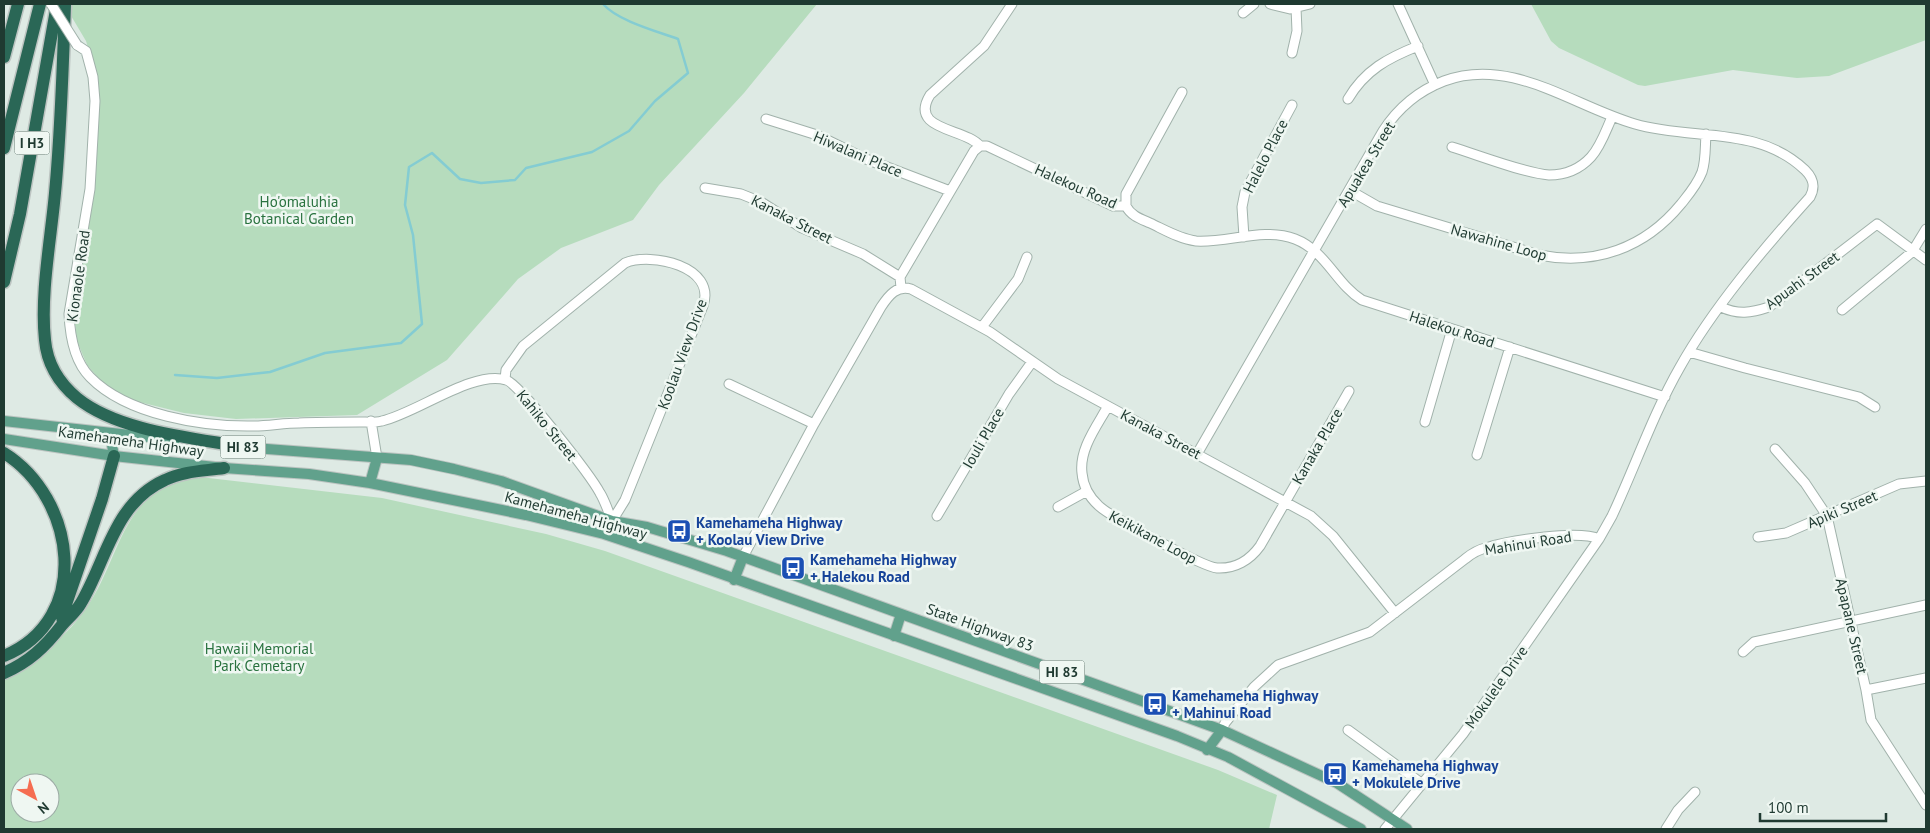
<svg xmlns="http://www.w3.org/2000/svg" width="1930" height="833" font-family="'PT Sans',sans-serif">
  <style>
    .green { fill: #b6dcbd; fill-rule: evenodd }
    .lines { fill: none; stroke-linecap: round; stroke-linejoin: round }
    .stream { stroke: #84ccd2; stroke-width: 2.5 }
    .minor-casing { stroke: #a1b2ab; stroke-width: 11 }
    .major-casing { stroke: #bcc4c1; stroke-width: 12 }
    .highway-casing { stroke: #bcc4c1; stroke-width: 15 }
    .minor { stroke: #fff; stroke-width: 9 }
    .major { stroke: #61a18c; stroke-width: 10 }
    .highway { stroke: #2a6756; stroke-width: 12 }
    .minor-bridge-casing { stroke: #a1b2ab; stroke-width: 11; stroke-linecap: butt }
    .minor-bridge { stroke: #fff; stroke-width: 9 }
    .labels { text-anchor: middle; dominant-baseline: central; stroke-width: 5; stroke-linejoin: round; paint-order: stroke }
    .shield { fill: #eff7f2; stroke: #5d736b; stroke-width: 1 }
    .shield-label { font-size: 14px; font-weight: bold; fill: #1f3a31 }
    .street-label { font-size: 15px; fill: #1f3a31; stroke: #eff7f2 }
    .park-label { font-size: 15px; fill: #29723f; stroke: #eff7f2 }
    .transit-label { font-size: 15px; font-weight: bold; fill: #164399; stroke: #eff7f2; text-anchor: start }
  </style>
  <rect width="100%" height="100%" fill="#deeae4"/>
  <path class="green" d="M68 4H817L744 93 659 185 633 220 561 248 518 279 447 360 357 415 236 419 184 413 135 401 115 392 100 380 87 365 77 341 74 315 95 189 96 73 86 41 67 9Z
    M1531 4H1926V40L1829 76 1797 78 1733 70 1645 86 1638 85 1559 48 1551 41Z
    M200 477 382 498 546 534 605 551 1218 770 1277 795 1269 829H4V679C35 659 63 641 85 610 124 554 119 488 200 477ZM20 783H50V813H20Z"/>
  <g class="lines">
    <path class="stream" d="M175 375 217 378 270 372 325 353 401 343 422 324 413 235 405 205 409 167 432 153 460 179 481 183 515 180 526 168 592 152 629 131 655 101 688 73 678 39C656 31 618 21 603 4"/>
    <defs>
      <path id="minor" d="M1270 4 1290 9 1310 4
        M1398 4 1435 85
        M1243 13 1254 4
        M77 45 86 51 93 77 95 101 90 189 69 314C70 336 74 361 90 377 127 415 203 427 254 426 269 426 284 423 299 423 319 422 340 422 360 422 367 422 375 423 382 421 417 413 473 370 506 380 519 383 591 476 600 493 605 501 608 511 612 521
        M1292 53 1297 31 1296 8
        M1348 99C1365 70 1388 58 1418 46
        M766 119 817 135 866 159 950 191
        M980 146C966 128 908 131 930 95L984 46 1012 4
        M1452 147C1478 155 1524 173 1549 175 1565 175 1580 169 1591 157 1601 146 1606 130 1612 117
        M705 188 741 194 761 202 802 228 863 254 900 277
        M1349 190 1377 206 1539 255C1595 266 1645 248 1681 204 1689 194 1697 185 1702 172 1706 160 1705 147 1706 134
        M1126 206V194L1182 92
        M1244 237 1242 207 1245 192 1292 105
        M901 288 900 277 974 151 980 146H987L1113 206H1126C1131 216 1141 219 1150 223 1165 230 1180 239 1196 241 1229 243 1263 227 1295 239 1326 251 1336 284 1362 300L1665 397
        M1721 307C1738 315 1751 313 1769 307L1877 224 1926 260
        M1842 310 1912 252 1926 229
        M982 327 1018 279 1027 257
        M1689 352 1745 368 1859 397 1875 407
        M505 379 506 370 523 346 625 263C651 252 717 266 703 306L625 500 612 521
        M729 384 814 424
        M1108 406C1097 426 1079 449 1082 473 1083 485 1089 497 1099 506 1111 517 1203 567 1217 568 1235 569 1250 560 1260 546L1349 391
        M371 421 377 458
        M1425 422 1452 329
        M1775 449 1805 483 1827 516 1866 690 1871 720 1926 805
        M1197 454 1383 131C1398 108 1418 91 1444 81 1511 56 1573 106 1635 124 1693 141 1758 125 1805 170 1813 178 1816 186 1810 197 1765 247 1713 308 1680 367 1653 414 1635 467 1612 516L1599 539C1579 530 1511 540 1489 547 1480 549 1472 553 1465 559L1370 632 1278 665 1254 687 1225 723 1222 730
        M1477 455 1510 347
        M1058 507 1087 491
        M937 516 1009 394 1032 362
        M1758 537 1786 533 1899 484 1926 481
        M743 557 814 424 881 307C889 295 897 285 911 289L990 332 1058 379 1311 516 1333 536 1395 613
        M1743 652 1754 642 1926 605
        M1866 690 1926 678
        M1348 730 1421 783
        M1385 829 1463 734 1599 539
        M1666 829 1678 810 1695 792"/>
      <path id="major" d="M4 421 175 440
        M110 434 114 456
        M4 439 114 456 224 468 309 474 370 483 526 515 604 534 688 562 1177 736 1228 757 1361 829
        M241 447 411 460 454 469 501 481 612 521 647 527 727 551 1222 730 1337 783 1407 829
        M370 483 377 458
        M734 580 743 557
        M894 636 901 614
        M1207 750 1222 730"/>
      <path id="highway" d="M65 4C63 67 61 130 55 193 51 238 40 295 45 340 47 363 59 383 77 398 119 432 196 438 249 448
        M4 57 18 4
        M4 148 40 4
        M4 282 20 214 57 4
        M4 453C76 498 93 619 4 656
        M63 623 62 616 102 499 114 456
        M4 673C29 662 45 647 62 625 68 618 76 612 81 603 107 559 114 503 165 480 183 471 204 471 224 468"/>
    </defs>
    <use href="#minor" class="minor-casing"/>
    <use href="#major" class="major-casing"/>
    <use href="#highway" class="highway-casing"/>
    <use href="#minor" class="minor"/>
    <use href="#major" class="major"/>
    <use href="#highway" class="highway"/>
    <defs>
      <path id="minor-bridge" d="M51 4 77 45"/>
    </defs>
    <use href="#minor-bridge" class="minor-bridge-casing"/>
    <use href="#minor-bridge" class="minor-bridge"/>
  </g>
  <defs>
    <symbol id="bus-square" viewBox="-11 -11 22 22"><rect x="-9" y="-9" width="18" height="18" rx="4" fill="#1a4fb4" stroke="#eff7f2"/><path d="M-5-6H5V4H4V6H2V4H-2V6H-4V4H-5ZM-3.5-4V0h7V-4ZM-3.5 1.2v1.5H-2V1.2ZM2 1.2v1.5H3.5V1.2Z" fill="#fff"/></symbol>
  </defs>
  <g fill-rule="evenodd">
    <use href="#bus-square" x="665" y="517" width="28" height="28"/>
    <use href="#bus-square" x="779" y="554" width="28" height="28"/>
    <use href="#bus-square" x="1141" y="690" width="28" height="28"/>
    <use href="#bus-square" x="1321" y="760" width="28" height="28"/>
  </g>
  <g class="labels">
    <g class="shield">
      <rect x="14.5" y="131.5" width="35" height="23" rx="4"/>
      <rect x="220.5" y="435.5" width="45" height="23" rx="4"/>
      <rect x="1039.5" y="660.5" width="45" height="23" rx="4"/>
    </g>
    <g class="shield-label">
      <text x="32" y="143">I H3</text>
      <text x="243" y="447">HI 83</text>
      <text x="1062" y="672">HI 83</text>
    </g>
    <g class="street-label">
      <text transform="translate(858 154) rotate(23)">Hiwalani Place</text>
      <text transform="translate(1265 156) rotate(-63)">Halelo Place</text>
      <text transform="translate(1366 164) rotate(-59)">Apuakea Street</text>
      <text transform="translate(1076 186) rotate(24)">Halekou Road</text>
      <text transform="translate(792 219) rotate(27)">Kanaka Street</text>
      <text transform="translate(1499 242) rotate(16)">Nawahine Loop</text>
      <text transform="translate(78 276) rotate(-82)">Kionaole Road</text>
      <text transform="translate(1802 280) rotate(-36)">Apuahi Street</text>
      <text transform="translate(1452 329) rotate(18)">Halekou Road</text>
      <text transform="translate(682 354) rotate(-70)">Koolau View Drive</text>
      <text transform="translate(547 425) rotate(51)">Kahiko Street</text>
      <text transform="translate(1161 434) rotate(28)">Kanaka Street</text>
      <text transform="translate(983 438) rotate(-60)">Iouli Place</text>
      <text transform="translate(131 441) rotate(8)">Kamehameha Highway</text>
      <text transform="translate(1317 446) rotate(-60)">Kanaka Place</text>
      <text transform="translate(1842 509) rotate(-23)">Apiki Street</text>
      <text transform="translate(576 515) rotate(15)">Kamehameha Highway</text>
      <text transform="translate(1153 537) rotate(28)">Keikikane Loop</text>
      <text transform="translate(1528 543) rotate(-9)">Mahinui Road</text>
      <text transform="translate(1852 626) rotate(77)">Apapane Street</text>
      <text transform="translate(980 627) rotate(20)">State Highway 83</text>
      <text transform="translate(1496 687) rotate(-55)">Mokulele Drive</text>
    </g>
    <g class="park-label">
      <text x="299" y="201">Ho'omaluhia<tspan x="299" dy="17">Botanical Garden</tspan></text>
      <text x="259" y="648">Hawaii Memorial<tspan x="259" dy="17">Park Cemetary</tspan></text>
    </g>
    <g class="transit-label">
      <text x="696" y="522">Kamehameha Highway<tspan x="696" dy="17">+ Koolau View Drive</tspan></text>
      <text x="810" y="559">Kamehameha Highway<tspan x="810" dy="17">+ Halekou Road</tspan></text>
      <text x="1172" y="695">Kamehameha Highway<tspan x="1172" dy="17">+ Mahinui Road</tspan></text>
      <text x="1352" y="765">Kamehameha Highway<tspan x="1352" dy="17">+ Mokulele Drive</tspan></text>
    </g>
  </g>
  <rect width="1930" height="833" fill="none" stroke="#1f3a31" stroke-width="10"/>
  <g transform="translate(35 798) rotate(140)"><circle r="24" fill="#eff7f2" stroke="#9caba5"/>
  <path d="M0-4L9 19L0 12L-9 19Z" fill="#f56d51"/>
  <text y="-8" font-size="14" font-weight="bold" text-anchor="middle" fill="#1f3a31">N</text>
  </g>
  <path d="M1760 813v8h126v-8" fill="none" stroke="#1f3a31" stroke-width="2.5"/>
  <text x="1768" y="813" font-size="15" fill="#1f3a31" stroke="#eff7f2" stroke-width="4" paint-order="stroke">100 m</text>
</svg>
